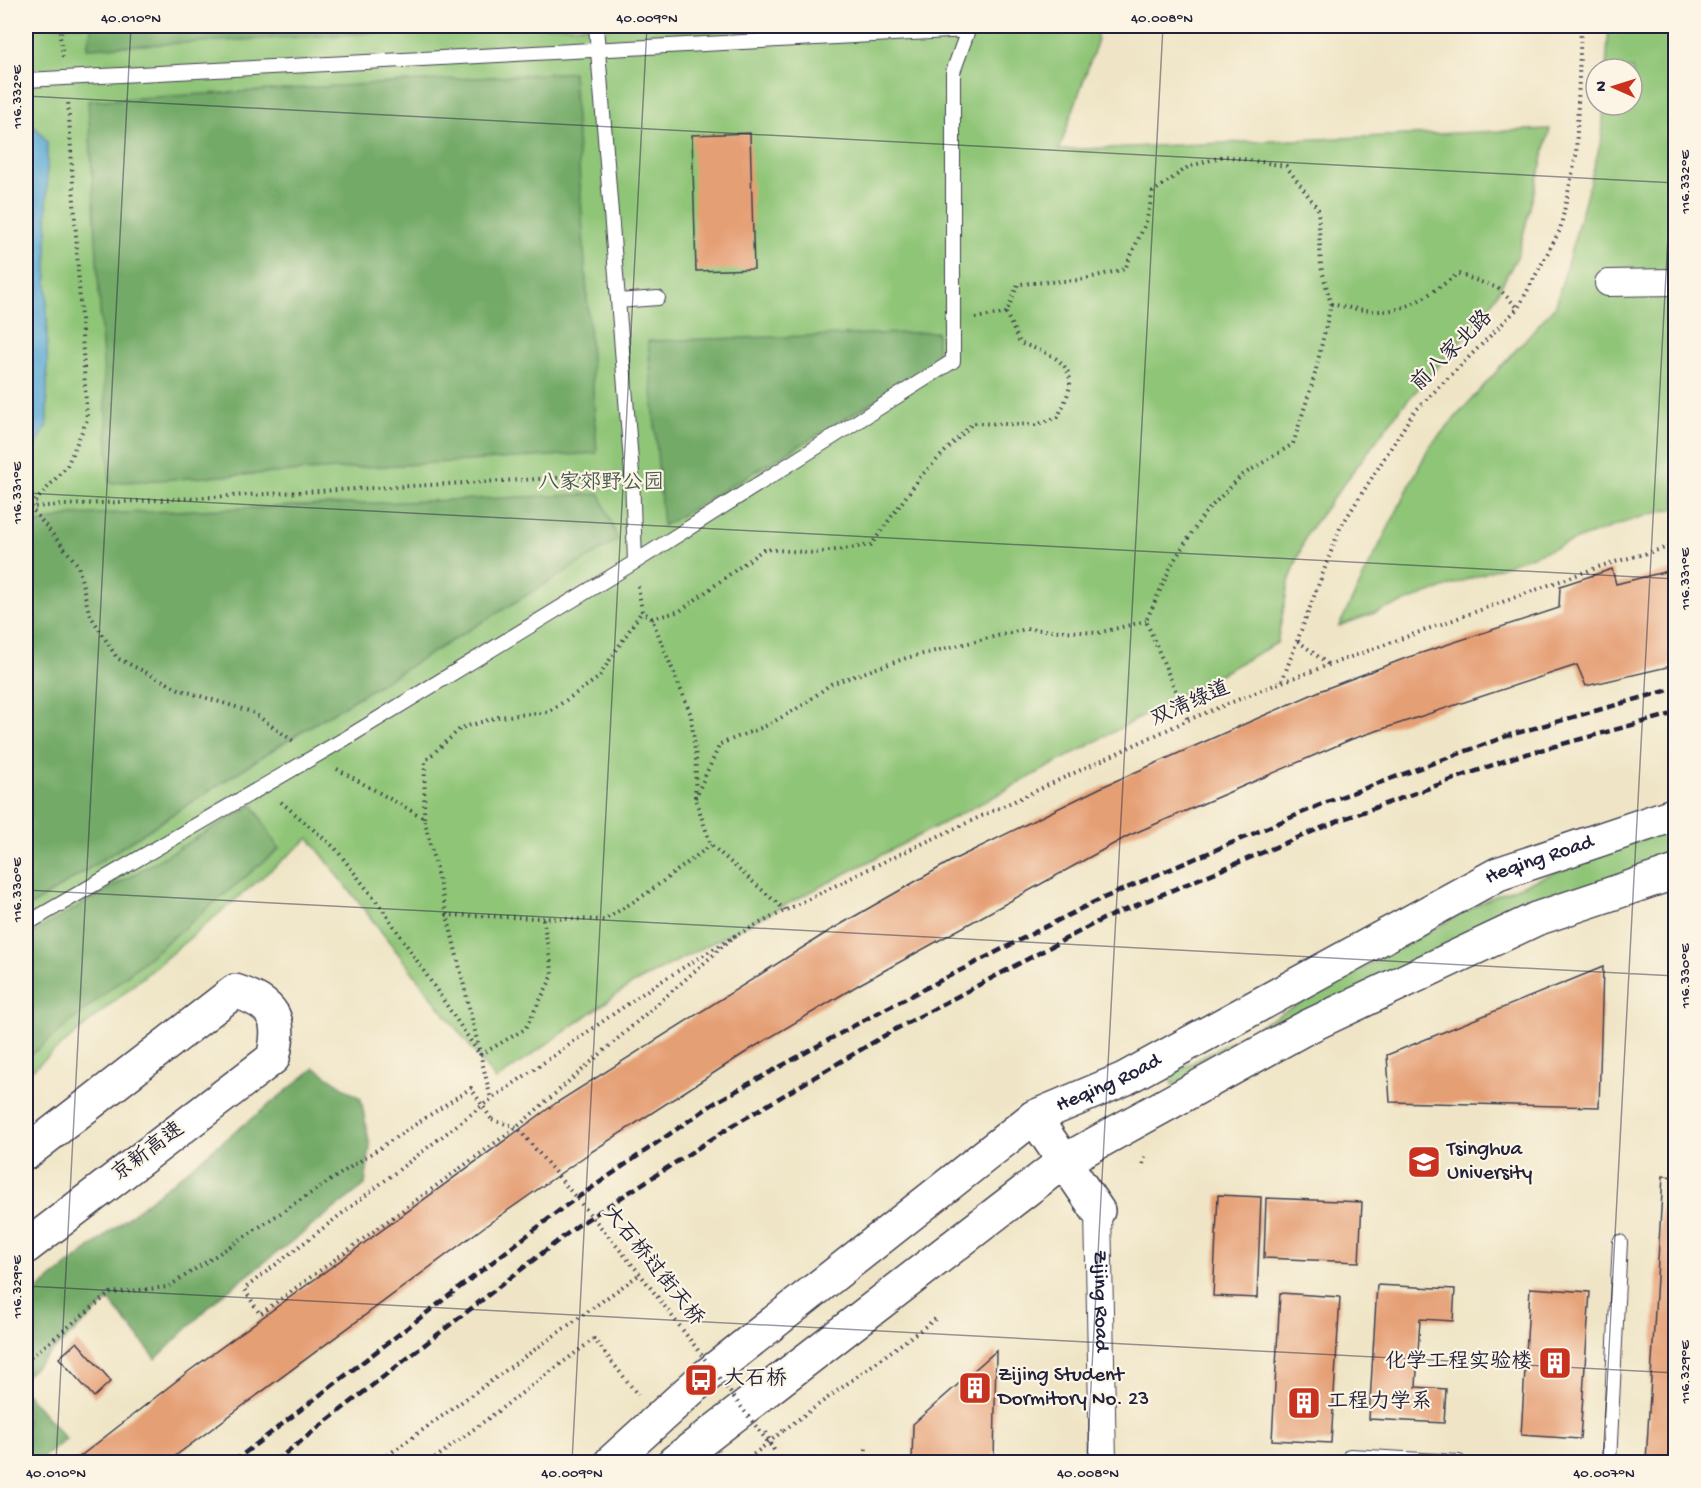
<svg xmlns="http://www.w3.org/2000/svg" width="1701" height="1488" font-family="'Gochi Hand','LXGW WenKai TC',sans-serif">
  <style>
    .green { fill: #8fc577; stroke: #587459; stroke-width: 1.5 }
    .forest { fill: #73aa68; stroke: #4a6652; stroke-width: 1.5 }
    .water { fill: #5caad5; stroke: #3f6688; stroke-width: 1.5 }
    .building { fill: #e59f74 }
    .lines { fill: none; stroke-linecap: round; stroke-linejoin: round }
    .lane-casing { stroke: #413f50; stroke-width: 16 }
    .street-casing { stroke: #413f50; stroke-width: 28 }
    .secondary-casing { stroke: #413f50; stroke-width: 36 }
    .highway-casing { stroke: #413f50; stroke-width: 36 }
    .path { stroke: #413f50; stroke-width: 4; stroke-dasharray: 1.5 4.5; stroke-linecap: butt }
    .lane { stroke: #fff; stroke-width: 14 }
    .street { stroke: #fff; stroke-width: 26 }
    .secondary { stroke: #fff; stroke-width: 33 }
    .highway { stroke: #fff; stroke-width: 33 }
    .rail { stroke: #22223b; stroke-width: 4.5; stroke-dasharray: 9 4.5; stroke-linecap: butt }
    .path-bridge { stroke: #413f50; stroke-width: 4; stroke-dasharray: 1.5 4.5; stroke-linecap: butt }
    .ticks { fill: none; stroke: #22223b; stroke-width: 1.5; stroke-opacity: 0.45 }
    .labels { text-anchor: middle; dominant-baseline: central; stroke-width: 4.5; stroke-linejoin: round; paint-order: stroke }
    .street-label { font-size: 21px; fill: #22223b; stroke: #fcf5e5 }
    .park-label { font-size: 21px; fill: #485b50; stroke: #fcf5e5 }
    .poi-label { font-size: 21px; fill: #22223b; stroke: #fcf5e5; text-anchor: start }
    .neatline { fill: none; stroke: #22223b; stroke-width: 2 }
    .ticks-label { font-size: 15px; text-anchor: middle; fill: #22223b }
  </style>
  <rect width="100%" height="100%" fill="#fcf5e5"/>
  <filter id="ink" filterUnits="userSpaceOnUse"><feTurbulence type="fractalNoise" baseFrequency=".0167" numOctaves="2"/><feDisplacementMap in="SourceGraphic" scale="12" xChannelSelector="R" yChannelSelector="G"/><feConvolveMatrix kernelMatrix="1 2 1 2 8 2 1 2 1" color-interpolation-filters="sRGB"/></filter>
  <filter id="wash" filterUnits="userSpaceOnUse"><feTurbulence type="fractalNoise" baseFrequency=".008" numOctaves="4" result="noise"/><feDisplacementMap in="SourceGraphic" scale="24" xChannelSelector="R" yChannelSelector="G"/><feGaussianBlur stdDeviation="1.35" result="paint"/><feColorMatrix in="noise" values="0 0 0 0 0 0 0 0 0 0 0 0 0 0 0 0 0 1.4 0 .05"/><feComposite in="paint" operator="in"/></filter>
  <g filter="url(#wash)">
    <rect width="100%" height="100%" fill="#efe5c6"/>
    <path class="green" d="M26 26H1097V42L1059 150 1550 129 1518 255 1488 310 1400 409 1307 533 1288 585 1277 643 997 795 629 986 496 1080 309 838 26 1075Z
      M1609 26H1675V508L1634 519 1339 626 1429 447 1556 305 1602 138 1604 105H1632V69H1606Z
      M1675 829V866L1172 1085 1170 1075 1490 898 1623 846Z"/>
    <path class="forest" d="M92 26H507L87 48Z
      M573 72 597 453 110 483 88 101Z
      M937 332V364L663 526 648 341Z
      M600 494 618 540 299 733 26 909V529L29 525 72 515Z
      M253 805 279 849 26 1059V937Z
      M315 1068 361 1099 370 1147 365 1185 218 1298 156 1359 109 1300 26 1375V1299Z
      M26 1393 66 1439 37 1462H26Z"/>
    <path class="water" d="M26 116 47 142V426L26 462Z"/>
    <g id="blocks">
      <path class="building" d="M750 133 754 269 696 271 692 135Z
        M1612 569 1616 584 1676 569V665L1586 686 1577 665 1352 739 1128 836 860 984 754 1047 591 1152 484 1227 167 1462H73L189 1371 556 1103 829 931 953 860 1104 786 1322 690 1406 658 1559 608 1560 586Z
        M1603 967 1599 1107 1390 1102 1387 1055Z
        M1663 1176 1676 1177V1462H1646Z
        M1218 1195 1261 1197 1257 1298 1213 1296Z
        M1266 1198 1362 1202 1359 1262 1264 1258Z
        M1377 1285 1455 1289 1453 1321 1420 1319 1416 1387 1446 1389 1444 1423 1369 1419Z
        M1530 1288 1590 1292 1580 1439 1521 1435Z
        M1280 1293 1340 1297 1331 1443 1272 1440Z
        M77 1342 111 1381 94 1397 59 1358Z
        M996 1351 994 1462H912L913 1424Z"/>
    </g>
  </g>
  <g filter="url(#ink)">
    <use href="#blocks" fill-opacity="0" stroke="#413f50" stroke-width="1.5"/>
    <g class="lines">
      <defs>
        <path id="lane" d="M26 80 968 30 953 72V361L635 562
          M618 301 658 298
          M26 924 348 737 635 562 632 474 596 26
          M1350 1456 1459 1462
          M1609 1462 1620 1242"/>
        <g id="street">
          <path d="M1608 283 1676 282"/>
          <path id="s1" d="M1098 1211 1103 1462"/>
        </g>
        <g id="secondary">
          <path d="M1034 1117 1098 1211"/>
          <path id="s2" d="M611 1462 701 1380 1034 1117 1124 1079 1498 874 1676 814"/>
          <path d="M674 1462 1064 1161 1307 1027 1536 919 1676 872"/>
        </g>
        <path id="highway" d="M26 1153 235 991C274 1004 283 1018 273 1058L26 1247"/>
      </defs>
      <use href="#lane" class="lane-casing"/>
      <use href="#street" class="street-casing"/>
      <use href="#secondary" class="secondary-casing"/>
      <use href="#highway" class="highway-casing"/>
      <path class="path" d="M63 26 60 37 63 57
        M1331 304C1351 308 1372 313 1392 310 1415 307 1439 287 1458 274L1498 288 1518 308
        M975 318 1006 313
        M26 502 78 565 89 613 117 658 181 690 252 712 296 743
        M31 506 67 466 87 420 68 100
        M26 513 31 507 609 475
        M638 586 642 611 652 619 691 715 696 759 695 798 711 845 786 911
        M652 619 680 611 764 549 815 553 871 545 921 476 973 423 1035 425 1058 417C1062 407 1071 391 1070 381 1068 357 1039 350 1020 343L1006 313 1018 284 1080 280 1125 269 1146 222 1153 192 1188 167 1224 156 1286 166 1318 209 1321 267 1331 304 1314 378 1293 444 1241 476 1204 514 1173 562 1146 621 1188 720
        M1298 641 1329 665
        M1282 681 1340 528 1413 413 1518 308 1560 230 1576 156 1581 26
        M337 769 424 818 491 1099
        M695 798 720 744 768 725 803 705 831 684 906 658 1026 629 1098 633 1146 621
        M281 802 335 848 383 910 480 1055 525 1029 553 975 543 919
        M424 818 425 761 461 728 498 717 549 712 598 678 642 611
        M446 915 604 920 646 894 711 845
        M736 935 517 1127 260 1314 244 1289 483 1105 652 987 736 935 883 862 1188 720 1282 682 1604 565 1676 545
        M1143 1164 1146 1153
        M26 1361 110 1293 168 1287 471 1088 492 1120
        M784 1430 938 1317
        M766 1432 774 1450
        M378 1462 640 1274
        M430 1462 594 1339 638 1395
        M744 1462 768 1443
        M865 1462 866 1445"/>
      <use href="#lane" class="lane"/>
      <use href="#street" class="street"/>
      <use href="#secondary" class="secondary"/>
      <use href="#highway" class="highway"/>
      <path class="rail" d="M233 1462 564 1207 716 1102 879 1012 1094 902 1327 802 1510 735 1676 688
        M274 1462 577 1226 732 1126 894 1030 1103 919 1338 821 1515 757 1676 713"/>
      <path class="path-bridge" d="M492 1120 517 1127 640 1274 774 1450
        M768 1443 784 1430"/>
    </g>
  </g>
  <path class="ticks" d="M26 96 1676 183M26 493 1676 579M26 890 1676 976M26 1286 1676 1373M56 1462 131 26M572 1462 647 26M1087 1462 1163 26M1603 1462 1676 85"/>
  <defs>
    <symbol id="university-square" viewBox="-11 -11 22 22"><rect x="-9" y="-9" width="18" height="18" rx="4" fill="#c8321e" stroke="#fcf5e5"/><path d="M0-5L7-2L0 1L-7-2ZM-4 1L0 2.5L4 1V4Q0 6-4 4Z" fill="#fff"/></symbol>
    <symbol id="building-square" viewBox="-11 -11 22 22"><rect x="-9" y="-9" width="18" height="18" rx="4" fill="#c8321e" stroke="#fcf5e5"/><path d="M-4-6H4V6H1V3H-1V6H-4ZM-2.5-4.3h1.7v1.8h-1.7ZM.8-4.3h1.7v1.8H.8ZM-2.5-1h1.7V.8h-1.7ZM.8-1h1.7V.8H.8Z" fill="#fff"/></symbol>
    <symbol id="bus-square" viewBox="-11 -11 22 22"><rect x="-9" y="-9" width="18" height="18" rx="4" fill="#c8321e" stroke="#fcf5e5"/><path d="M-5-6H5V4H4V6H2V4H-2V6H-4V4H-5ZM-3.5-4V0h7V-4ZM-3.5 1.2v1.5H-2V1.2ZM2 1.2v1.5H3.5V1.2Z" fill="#fff"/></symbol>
  </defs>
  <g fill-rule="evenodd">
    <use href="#university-square" x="1405" y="1143" width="38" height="38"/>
    <use href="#building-square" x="1536" y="1344" width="38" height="38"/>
    <use href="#bus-square" x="682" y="1361" width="38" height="38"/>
    <use href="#building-square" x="956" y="1369" width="38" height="38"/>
    <use href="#building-square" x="1285" y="1384" width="38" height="38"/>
  </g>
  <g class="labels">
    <g class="street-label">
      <text transform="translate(1453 352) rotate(-45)">前八家北路</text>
      <text transform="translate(1191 705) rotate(-24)">双清绿道</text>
      <text stroke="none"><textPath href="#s2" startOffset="1114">Heqing Road</textPath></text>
      <text stroke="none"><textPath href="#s2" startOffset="628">Heqing Road</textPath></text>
      <text transform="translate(149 1153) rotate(-37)">京新高速</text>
      <text transform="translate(652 1267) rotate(51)">大石桥过街天桥</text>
      <text stroke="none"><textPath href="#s1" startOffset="90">Zijing Road</textPath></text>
    </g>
    <g class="park-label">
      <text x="601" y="484">八家郊野公园</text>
    </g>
    <g class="poi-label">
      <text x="1447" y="1150">Tsinghua<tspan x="1447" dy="24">University</tspan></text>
      <text x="1532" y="1363" text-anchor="end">化学工程实验楼</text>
      <text x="998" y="1376">Zijing Student<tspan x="998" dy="24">Dormitory No. 23</tspan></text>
      <text x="724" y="1380">大石桥</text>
      <text x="1327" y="1403">工程力学系</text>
    </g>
  </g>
  <rect width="1701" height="1488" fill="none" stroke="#fcf5e5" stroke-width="66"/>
  <g transform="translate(1614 87) rotate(273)"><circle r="28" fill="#fcf5e5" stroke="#a5a1a1" stroke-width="1.5"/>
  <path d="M0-4.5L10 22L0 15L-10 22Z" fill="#c8321e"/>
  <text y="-9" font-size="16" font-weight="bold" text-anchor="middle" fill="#22223b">N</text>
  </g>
  <rect x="33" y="33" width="1635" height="1422" class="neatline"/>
  <g class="ticks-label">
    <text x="131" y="22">40.010°N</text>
    <text x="647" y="22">40.009°N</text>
    <text x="1162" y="22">40.008°N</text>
    <text transform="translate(16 97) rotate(-90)" y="5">116.332°E</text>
    <text transform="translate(1684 182) rotate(-90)" y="5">116.332°E</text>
    <text transform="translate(16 493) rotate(-90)" y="5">116.331°E</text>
    <text transform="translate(1684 579) rotate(-90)" y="5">116.331°E</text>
    <text transform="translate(16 890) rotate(-90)" y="5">116.330°E</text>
    <text transform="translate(1684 976) rotate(-90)" y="5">116.330°E</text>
    <text transform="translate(16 1287) rotate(-90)" y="5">116.329°E</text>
    <text transform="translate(1684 1372) rotate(-90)" y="5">116.329°E</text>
    <text x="56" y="1477">40.010°N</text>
    <text x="572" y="1477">40.009°N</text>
    <text x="1088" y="1477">40.008°N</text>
    <text x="1604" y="1477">40.007°N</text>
  </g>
</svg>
